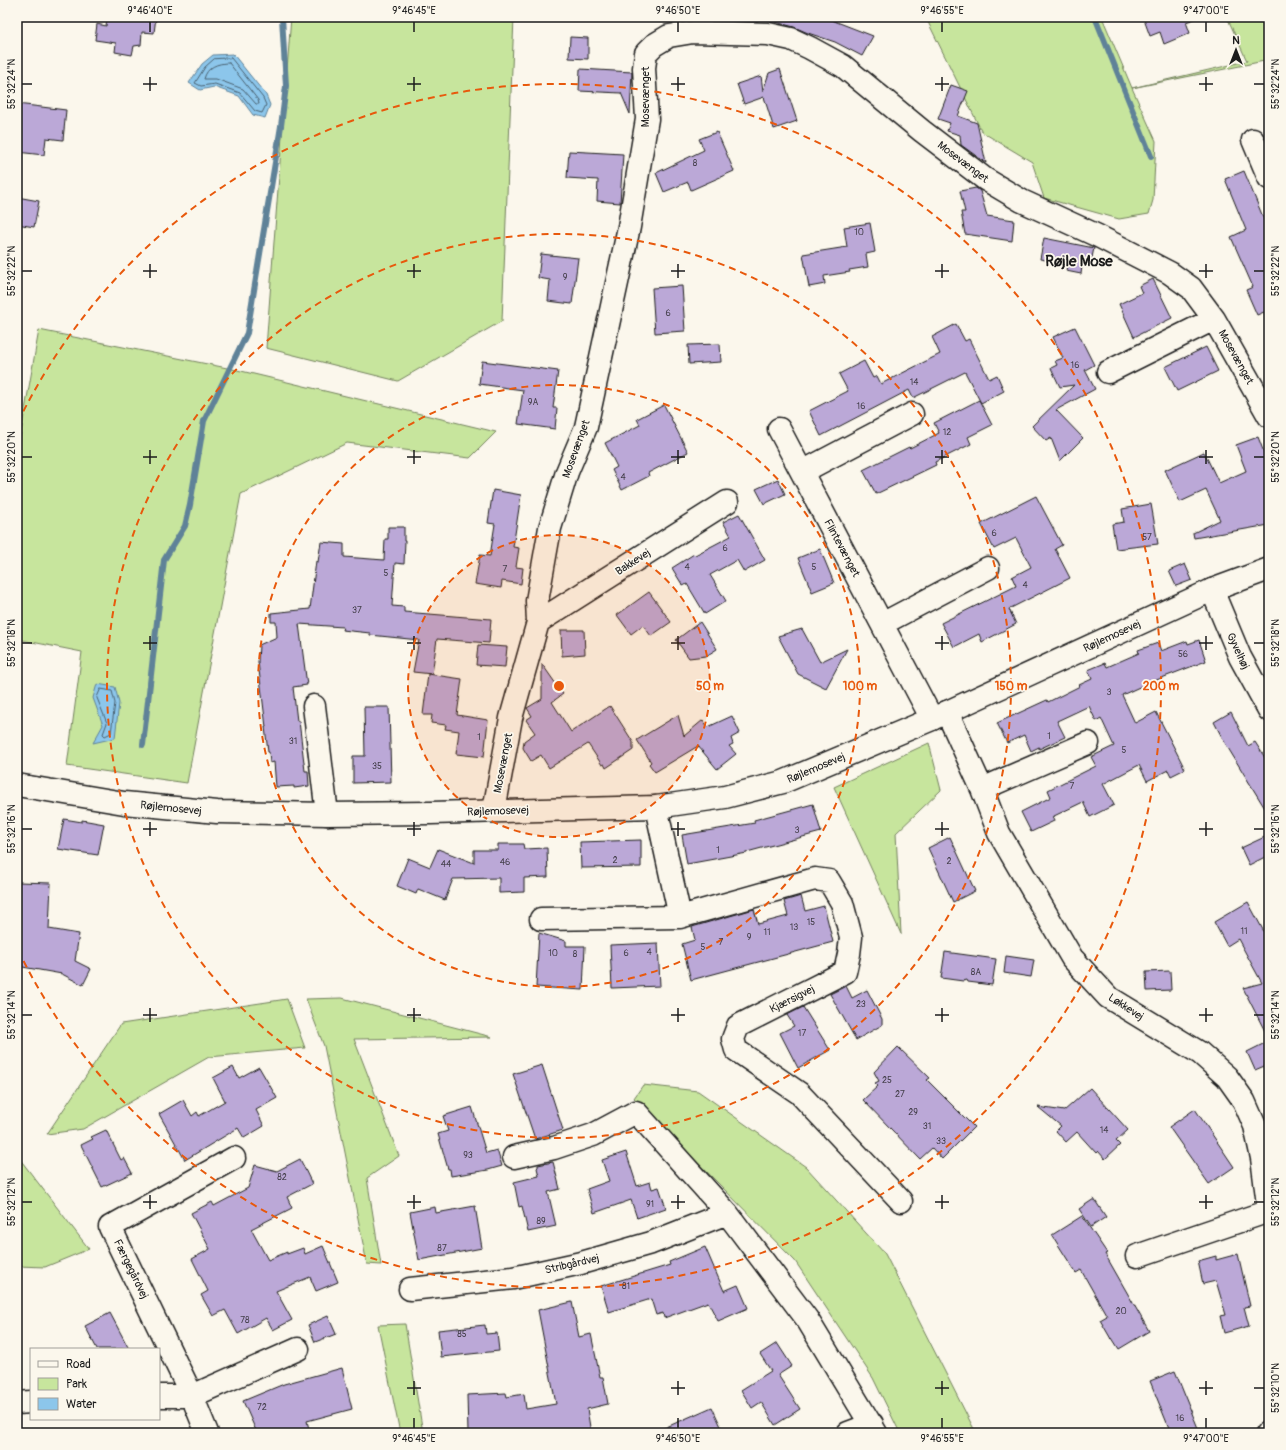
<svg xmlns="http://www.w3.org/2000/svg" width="1286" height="1450" font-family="Pangolin,sans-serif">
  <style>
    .green { fill: #c7e59d; stroke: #72805c }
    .water { fill: #8cc6eb; stroke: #5f8298 }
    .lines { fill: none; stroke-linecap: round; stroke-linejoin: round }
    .shore { stroke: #49606f; stroke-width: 1 }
    .stream { stroke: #5f8298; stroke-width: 6 }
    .building { fill: #bba8d7; stroke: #1c1c1c }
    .street-casing { stroke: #1c1c1c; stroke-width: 25 }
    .secondary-casing { stroke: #1c1c1c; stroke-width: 25 }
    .street { stroke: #fbf7ec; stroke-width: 22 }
    .secondary { stroke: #fbf7ec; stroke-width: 22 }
    .ticks { fill: none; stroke: #1c1c1c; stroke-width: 1.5 }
    .ring { fill: none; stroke: #e8590c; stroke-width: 2; stroke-dasharray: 7 5 }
    .labels { text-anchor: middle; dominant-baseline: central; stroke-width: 3.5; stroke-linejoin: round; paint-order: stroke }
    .number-label { font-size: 9px; fill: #443f4b }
    .street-label { font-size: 11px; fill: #1c1c1c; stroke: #fbf7ec }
    .district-label { font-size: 15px; font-weight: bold; fill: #1c1c1c; stroke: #fbf7ec }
    .centre { fill: #e8590c; stroke: #fbf7ec; stroke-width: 2 }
    .ring-label { font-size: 12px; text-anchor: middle; font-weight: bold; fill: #e8590c; stroke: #fbf7ec; stroke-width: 3.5; stroke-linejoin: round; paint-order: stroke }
    .neatline { fill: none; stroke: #1c1c1c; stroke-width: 1.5 }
    .ticks-label { font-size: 10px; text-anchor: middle; fill: #1c1c1c }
  </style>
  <rect width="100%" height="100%" fill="#fbf7ec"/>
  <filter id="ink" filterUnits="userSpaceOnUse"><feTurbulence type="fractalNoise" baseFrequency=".025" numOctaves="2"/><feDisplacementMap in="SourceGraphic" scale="8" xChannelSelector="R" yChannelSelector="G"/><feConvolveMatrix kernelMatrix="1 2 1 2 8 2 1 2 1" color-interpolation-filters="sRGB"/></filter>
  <g filter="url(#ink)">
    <path class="green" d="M291 17H514L502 321 398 381 266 348Z
      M920 17H1102L1132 88 1247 61 1227 17H1269V60L1132 88 1156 141 1153 200 1149 214 1119 219 1044 198 1032 162 982 132 927 20Z
      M39 330 237 370 496 432 470 458 347 443 241 494 187 783 67 766 82 652 17 639V455Z
      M929 743 941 790 896 833 901 934 834 787Z
      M342 998 492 1037 354 1039 399 1156 367 1178 381 1265 367 1264 324 1046 306 999Z
      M287 999 305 1048 209 1057 83 1129 47 1134 121 1024Z
      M643 1085 698 1091 806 1167 885 1254 976 1433H900L873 1378 795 1261 634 1098Z
      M19 1158 89 1249 45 1267 17 1266V1161Z
      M405 1324 423 1433H400L378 1325Z"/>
    <path class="water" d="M233 54 266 95 270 105 265 118 253 115 239 96 214 87 200 90 189 83 202 64 213 55Z
      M97 684 115 687 119 703 115 738 93 743 103 725 93 698Z"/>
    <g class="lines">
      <path class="shore" d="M231 58 263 98 266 105 262 113 255 111 240 93 215 84 201 86 195 83 205 67 214 59Z
        M229 63 258 100 259 104H256L243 89 216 79H204C207 67 217 63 229 63Z
        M101 689 112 691 115 703 111 733 105 736 103 734 107 723 97 698Z"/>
      <path class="stream" d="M1095 17 1151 156
        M143 745 164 560 185 526 190 505 204 421 247 333 281 126 286 86 282 17"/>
    </g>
    <path class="building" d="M107 17H156L154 33 142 32 141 45 134 46 132 55 115 52 116 43 95 40 97 24 106 26Z
      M769 17H824L873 36 862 56 835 42 808 33 794 27 768 20Z
      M1143 17H1196L1197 18 1186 22 1190 33 1164 44 1160 32 1150 36Z
      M570 37 588 38V59L569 58Z
      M580 69 632 72 630 114 621 93 579 91Z
      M780 69 797 121 774 129 764 97 744 104 737 84 761 76 763 91 769 73Z
      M951 85 968 91 958 116 977 123 986 163 961 145 960 135 947 131 950 123 938 119Z
      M17 104 66 110 63 140 46 138 44 155 17 152Z
      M717 132 734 171 691 190 688 182 664 192 656 173 704 150 699 139Z
      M569 151 623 154 620 203 597 201 598 180 567 178Z
      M1244 171 1265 222 1269 220V323L1264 312 1257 315 1246 290 1253 287 1231 237 1246 230 1225 179Z
      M976 188 980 191 987 216 1014 220 1012 241 965 234 961 212H965L960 191Z
      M17 197 39 201 34 227 17 224Z
      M870 223 875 252 866 254 868 267 849 270 850 272 824 276 825 284 809 287 803 254 847 247 844 227Z
      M1044 238 1094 248 1090 267 1082 266 1081 274 1066 271 1067 264 1040 259Z
      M541 254 578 258 572 304 548 301 550 280 538 278Z
      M1153 279 1172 318 1134 337 1119 304 1142 293 1139 286Z
      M682 286 685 331 655 333 652 288Z
      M956 324 965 341 969 339 989 379 997 375 1004 391 981 403 965 372 913 398 909 390 821 436 809 411 848 391 839 374 864 361 873 378 877 376 881 384 940 354 932 337Z
      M1075 327 1094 365 1085 370 1095 389 1056 410 1083 438 1060 461 1051 438 1046 441 1032 426 1074 385 1060 387 1051 368 1057 365 1055 361 1063 358 1053 337Z
      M720 344 721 362 689 364 688 345Z
      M1206 347 1218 371 1177 391 1165 367Z
      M482 361 558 371 553 408H557L555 429 518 424 523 390 479 384Z
      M979 400 992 425 968 437 971 444 935 462 936 465 876 494 863 470 909 447 910 448 939 433 934 423Z
      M664 405 688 452 648 473 649 476 622 490 612 470 617 467 605 443 640 425 637 419Z
      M1258 437 1265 455 1269 454V525L1194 538 1193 533 1220 520 1206 490 1180 502 1165 470 1204 452 1219 483 1246 471 1236 445Z
      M778 479 785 494 764 504 756 489Z
      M493 490 521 495 513 547 519 548 516 567 523 568 521 584 502 581 501 588 475 584 480 555 490 556 495 524 488 523Z
      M1036 496 1062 545 1055 549 1070 578 1009 609 1016 624 982 642 979 634 954 647 941 623 1016 586 1012 577 1031 567 1016 538 994 549 981 524Z
      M1151 504 1158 544 1116 549 1112 524 1124 522 1122 509Z
      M739 514 765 560 744 572 737 560 710 575 726 601 705 614 687 584 683 586 672 568 694 554 695 555 731 536 723 522Z
      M388 527H404V541H405L404 564 395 563 392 606 404 607V612L491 619 489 643 437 639 432 674 413 672 419 640 370 635V633L342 630 343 627 299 624 307 685 293 687 297 721H299L305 771H308L309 786 294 788V786L276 787 274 762 270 763 269 752H268L265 727H266L258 662 259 645 277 637 276 622H271V613L310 609 316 561 318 562 321 542 344 544V557L384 560 385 539H388Z
      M820 549 834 583 812 592 798 558Z
      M1185 564 1192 580 1176 586 1169 571Z
      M649 592 671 622 651 636 643 625 631 634 617 615Z
      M700 622 717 649 706 656 689 658 676 640Z
      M802 629 820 662 847 649 826 688 798 674 778 636Z
      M561 630H584L585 654 562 656Z
      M1199 640 1206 661 1146 684 1122 695 1135 723 1156 712 1185 769 1171 776 1168 770 1147 781 1139 765 1103 784 1114 805 1090 817 1083 802 1052 817 1054 821 1031 832 1021 812 1051 797 1048 790 1096 766 1091 757 1114 746 1101 718 1096 721 1089 706 1057 721 1065 737 1039 749V747L1031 751 1024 735 1007 743 997 723 1047 700 1048 702 1080 686 1079 685 1092 679 1088 670 1105 663 1107 667 1139 653 1138 650 1158 643 1161 651 1187 641 1188 644Z
      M478 645 507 647 505 667 476 665Z
      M542 664 563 694 552 702 571 732 610 706 633 742V750L606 768 604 764 602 765 588 744 549 768 541 755 531 761 523 748 524 741 535 733 526 720 532 716 527 708 542 699Z
      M428 674 462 679 457 715 488 720 484 757 456 754 459 731 445 729 446 725 431 723 432 715H423Z
      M364 707H389L391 782 353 783V756H365Z
      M1231 712 1248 746 1255 742 1269 764V815L1225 743 1214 722Z
      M678 715 684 736 703 720 708 727 732 716 740 733 731 738 733 744 729 746 736 754 717 769 698 746 655 772 649 764 651 762 637 740Z
      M813 804 821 832 747 852V853L687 864 682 835 755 823 754 820Z
      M64 819 82 822V820L104 824 98 855 58 849Z
      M1269 835V855L1249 865 1241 848Z
      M950 837 975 891 953 902 928 848Z
      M641 840V867L581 868 580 842Z
      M498 844H523L524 849 547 848 548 877 524 878V892L499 893V878L453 879 445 900 418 889 416 894 397 886 408 858 430 867 438 849 474 863V850H498Z
      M18 882 51 883 49 929 79 934 75 961 91 969 83 985 62 974 17 966Z
      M801 896 805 911 824 906 833 942 691 980 682 944 695 940 692 927 754 909 758 924 788 916 784 901Z
      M1248 902 1269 941V1039L1243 988 1262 983 1238 939 1227 946 1214 922Z
      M539 933 566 941V946H585L583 990 536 987Z
      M658 943 660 986 612 988 610 945Z
      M945 952 996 959 992 985 968 982 967 980 963 981 941 978Z
      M1006 956 1034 960 1031 977 1004 973Z
      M1170 971 1171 990 1147 991 1146 972Z
      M846 986 852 998 867 990 882 1019V1025L856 1040 830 994Z
      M803 1007 830 1050 798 1068 780 1033 794 1026 787 1015Z
      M1269 1041V1064L1255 1070 1247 1052Z
      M898 1047 930 1078 927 1080 974 1127 942 1159 932 1148 920 1159 863 1100 878 1086 875 1083 879 1081 874 1072Z
      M542 1065 563 1130 535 1139 513 1074Z
      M233 1067 239 1078 259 1067 277 1098 256 1110 264 1126 244 1138 238 1128 185 1160 159 1114 183 1100 192 1116 197 1112 199 1116 225 1101 213 1078Z
      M1090 1088 1128 1130 1116 1141 1120 1145 1105 1159 1098 1151 1096 1153 1077 1132 1066 1142 1056 1131 1061 1126 1038 1107 1064 1111Z
      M472 1107 486 1153 497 1150 502 1166 488 1170 451 1176 450 1169H448L438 1134 448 1131 443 1116Z
      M1195 1109 1234 1167 1209 1184 1169 1127Z
      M106 1130 121 1160 124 1158 132 1173 102 1187 81 1145 93 1139 91 1137Z
      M626 1152 637 1186 650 1182 652 1189 659 1187 666 1208 637 1218 631 1200 594 1213 587 1189 609 1181 602 1160Z
      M300 1159 312 1184 287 1197 292 1208 251 1229 268 1260 287 1252V1254L303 1248 305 1254 323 1246 338 1282 316 1291 310 1277 276 1291 292 1320 273 1330 266 1318 238 1334 225 1310 213 1316 201 1295 208 1291 192 1259 210 1249 191 1213 212 1202 214 1206 248 1188 255 1165 277 1171Z
      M553 1162 560 1189 548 1192 556 1226 528 1232 522 1206 519 1207 514 1182 539 1176 537 1168 538 1167V1165Z
      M1094 1199 1106 1217 1091 1227 1079 1209Z
      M475 1206 482 1248 419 1260 410 1212 435 1207 436 1213Z
      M1082 1216 1107 1253 1105 1254 1149 1331 1119 1349 1112 1338 1111 1339 1100 1320 1107 1316 1081 1270 1076 1273 1052 1235Z
      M705 1247 724 1291 738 1285 748 1308 718 1321 708 1302 664 1318 663 1313 656 1315 651 1299 609 1312 601 1286 670 1265 669 1262Z
      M1238 1254 1250 1306 1244 1307 1249 1326 1224 1333 1220 1316 1226 1315 1216 1281 1203 1284 1198 1261 1216 1256V1260Z
      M572 1302 579 1337 591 1334 600 1377H603L608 1404 587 1409 591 1433H468L467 1395 506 1393 507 1397 524 1394 526 1409 556 1404 538 1310Z
      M110 1313 129 1349H97L85 1326Z
      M328 1316 336 1334 315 1342 308 1325Z
      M485 1325 486 1334 497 1333 499 1351 441 1357 438 1330Z
      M777 1343 792 1366 778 1375 800 1409 775 1425 761 1402 752 1408 741 1390 771 1371 760 1354Z
      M342 1368 352 1409 307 1421 310 1433H257L243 1401 284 1384Z
      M1175 1371 1200 1433H1171L1150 1381Z
      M712 1407 724 1433H653Z"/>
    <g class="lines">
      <defs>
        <path id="street" d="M1253 140 1269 178
          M1108 372 1214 319
          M779 429 932 719
          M802 472 912 414
          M1212 590 1240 657 1269 710
          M538 622 727 502
          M882 624 988 568
          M314 706 327 814
          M947 712 982 789 999 833 1072 958 1108 997 1200 1053 1227 1077 1244 1101 1255 1126 1262 1158 1269 1212
          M982 789 1088 743
          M656 807 680 917 815 879 829 881 842 903 851 937 849 954 845 972 738 1026 733 1039 736 1050 799 1093 901 1201
          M494 810 511 718 538 622 537 601 550 528 567 472 586 427 629 227 647 119 644 68 646 53 654 45 669 36 693 32 768 34 791 39 810 48 843 66 922 131 985 179 1022 201 1098 236 1170 273 1191 288 1214 319 1269 416
          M541 919 680 917
          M514 1157 554 1148 593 1135 636 1112 727 1213 807 1319 876 1433
          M1137 1256 1269 1211
          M410 1289 513 1278 581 1263 651 1243 727 1213
          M159 1396H192L298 1349
          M17 1403 31 1402
          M207 1433 192 1396 110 1227 234 1158
          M848 1433 872 1424
          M1267 1433H1269"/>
        <path id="secondary" d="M17 785 124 803 217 812 327 814 431 813 656 807 725 797 783 782 932 719 1212 590 1269 569"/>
      </defs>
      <use href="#street" class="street-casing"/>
      <use href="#secondary" class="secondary-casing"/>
      <use href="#street" class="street"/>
      <use href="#secondary" class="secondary"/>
    </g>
  </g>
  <path class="ticks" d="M150 22V32M414 22V32M678 22V32M942 22V32M1206 22V32M150 77V91M414 77V91M678 77V91M942 77V91M1206 77V91M22 84H32M143 84H157M407 84H421M671 84H685M935 84H949M1199 84H1213M1254 84H1264M150 264V278M414 264V278M678 264V278M942 264V278M1206 264V278M22 271H32M143 271H157M407 271H421M671 271H685M935 271H949M1199 271H1213M1254 271H1264M150 450V464M414 450V464M678 450V464M942 450V464M1206 450V464M22 457H32M143 457H157M407 457H421M671 457H685M935 457H949M1199 457H1213M1254 457H1264M150 636V650M414 636V650M678 636V650M942 636V650M1206 636V650M22 643H32M143 643H157M407 643H421M671 643H685M935 643H949M1199 643H1213M1254 643H1264M150 822V836M414 822V836M678 822V836M942 822V836M1206 822V836M22 829H32M143 829H157M407 829H421M671 829H685M935 829H949M1199 829H1213M1254 829H1264M150 1008V1022M414 1008V1022M678 1008V1022M942 1008V1022M1206 1008V1022M22 1015H32M143 1015H157M407 1015H421M671 1015H685M935 1015H949M1199 1015H1213M1254 1015H1264M150 1195V1209M414 1195V1209M678 1195V1209M942 1195V1209M1206 1195V1209M22 1202H32M143 1202H157M407 1202H421M671 1202H685M935 1202H949M1199 1202H1213M1254 1202H1264M414 1381V1395M678 1381V1395M942 1381V1395M1206 1381V1395M407 1388H421M671 1388H685M935 1388H949M1199 1388H1213M1254 1388H1264M414 1418V1428M678 1418V1428M942 1418V1428M1206 1418V1428"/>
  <circle cx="559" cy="686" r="151" fill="#e8590c" fill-opacity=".12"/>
  <g class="ring">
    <circle cx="559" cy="686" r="151"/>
    <circle cx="559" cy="686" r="301"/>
    <circle cx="559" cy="686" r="452"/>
    <path d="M18 422A602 602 0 1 1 18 950"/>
  </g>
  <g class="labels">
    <g class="number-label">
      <text x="695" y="163">8</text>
      <text x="859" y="232">10</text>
      <text x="565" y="277">9</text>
      <text x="668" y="313">6</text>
      <text x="1075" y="365">16</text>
      <text x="914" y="382">14</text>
      <text x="533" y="402">9A</text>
      <text x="861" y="406">16</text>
      <text x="947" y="432">12</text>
      <text x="623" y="477">4</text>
      <text x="994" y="533">6</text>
      <text x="1147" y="537">57</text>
      <text x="725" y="548">6</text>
      <text x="687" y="567">4</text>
      <text x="814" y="567">5</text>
      <text x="505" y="569">7</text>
      <text x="386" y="573">5</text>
      <text x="1025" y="585">4</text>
      <text x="357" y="610">37</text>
      <text x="1183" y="654">56</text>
      <text x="1109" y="692">3</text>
      <text x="1049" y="736">1</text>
      <text x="479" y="737">1</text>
      <text x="293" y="741">31</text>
      <text x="1124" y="750">5</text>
      <text x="377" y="766">35</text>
      <text x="1072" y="786">7</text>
      <text x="797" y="830">3</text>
      <text x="718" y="850">1</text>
      <text x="615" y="860">2</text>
      <text x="949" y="861">2</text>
      <text x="505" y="862">46</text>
      <text x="446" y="864">44</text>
      <text x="811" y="922">15</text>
      <text x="794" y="927">13</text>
      <text x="1244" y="931">11</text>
      <text x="767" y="932">11</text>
      <text x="749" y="937">9</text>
      <text x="721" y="942">7</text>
      <text x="703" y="947">5</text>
      <text x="649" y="952">4</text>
      <text x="553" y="953">10</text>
      <text x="626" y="953">6</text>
      <text x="575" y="954">8</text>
      <text x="976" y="972">8A</text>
      <text x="861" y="1004">23</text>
      <text x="802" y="1033">17</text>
      <text x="887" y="1080">25</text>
      <text x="900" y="1094">27</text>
      <text x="913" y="1112">29</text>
      <text x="927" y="1126">31</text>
      <text x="1104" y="1130">14</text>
      <text x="941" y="1141">33</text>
      <text x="468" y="1155">93</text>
      <text x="282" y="1177">82</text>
      <text x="650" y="1204">91</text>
      <text x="541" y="1221">89</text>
      <text x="442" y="1248">87</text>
      <text x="626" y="1286">81</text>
      <text x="1121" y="1311">20</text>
      <text x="245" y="1320">78</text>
      <text x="462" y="1334">85</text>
      <text x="262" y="1407">72</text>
      <text x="1180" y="1418">16</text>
    </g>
    <g class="street-label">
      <text transform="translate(645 97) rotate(-90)">Mosevænget</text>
      <text transform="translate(963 162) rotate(37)">Mosevænget</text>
      <text transform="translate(1236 357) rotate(61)">Mosevænget</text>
      <text transform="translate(576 449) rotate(-70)">Mosevænget</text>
      <text transform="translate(842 548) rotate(62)">Flintevænget</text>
      <text transform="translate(633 562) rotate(-33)">Bakkevej</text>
      <text transform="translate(1112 636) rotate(-25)">Røjlemosevej</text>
      <text transform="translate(1238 651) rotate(65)">Gyvelhøj</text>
      <text transform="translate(503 763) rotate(-79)">Mosevænget</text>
      <text transform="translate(816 768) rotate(-23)">Røjlemosevej</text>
      <text transform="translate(171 808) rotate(6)">Røjlemosevej</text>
      <text transform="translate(498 811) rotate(-2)">Røjlemosevej</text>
      <text transform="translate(792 999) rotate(-27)">Kjærsigvej</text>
      <text transform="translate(1126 1007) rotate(33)">Løkkevej</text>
      <text transform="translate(572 1264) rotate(-13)">Stribgårdvej</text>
      <text transform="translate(131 1269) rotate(64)">Færgegårdvej</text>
    </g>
    <g class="district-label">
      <text x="1079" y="261">Røjle Mose</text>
    </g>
  </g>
  <circle cx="559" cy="686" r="6" class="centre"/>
  <g class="ring-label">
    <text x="710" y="690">50 m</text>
    <text x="860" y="690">100 m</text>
    <text x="1011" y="690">150 m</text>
    <text x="1161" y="690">200 m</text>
  </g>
  <rect width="1286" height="1450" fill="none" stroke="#fbf7ec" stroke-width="44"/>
  <rect x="30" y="1348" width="130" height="72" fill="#fbf7ec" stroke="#a29f99"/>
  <rect x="38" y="1361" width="20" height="6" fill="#fbf7ec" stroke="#a29f99"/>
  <text x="66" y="1368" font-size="12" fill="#1c1c1c">Road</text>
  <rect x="38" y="1378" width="20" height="12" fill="#c7e59d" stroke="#a29f99"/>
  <text x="66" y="1388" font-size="12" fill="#1c1c1c">Park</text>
  <rect x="38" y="1398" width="20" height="12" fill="#8cc6eb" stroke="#a29f99"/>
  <text x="66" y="1408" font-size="12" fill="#1c1c1c">Water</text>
  <g transform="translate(1236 50)" stroke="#fbf7ec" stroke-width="3" paint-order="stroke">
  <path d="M0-3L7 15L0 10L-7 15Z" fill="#1c1c1c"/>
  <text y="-6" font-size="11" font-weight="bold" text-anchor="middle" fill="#1c1c1c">N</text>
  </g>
  <rect x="22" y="22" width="1242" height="1406" class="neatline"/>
  <g class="ticks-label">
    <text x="150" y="14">9°46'40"E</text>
    <text x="414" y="14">9°46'45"E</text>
    <text x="678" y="14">9°46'50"E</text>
    <text x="942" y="14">9°46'55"E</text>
    <text x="1206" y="14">9°47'00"E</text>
    <text transform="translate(11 84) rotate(-90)" y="4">55°32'24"N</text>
    <text transform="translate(1275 84) rotate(-90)" y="4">55°32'24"N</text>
    <text transform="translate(11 271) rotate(-90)" y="4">55°32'22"N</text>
    <text transform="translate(1275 271) rotate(-90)" y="4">55°32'22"N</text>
    <text transform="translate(11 457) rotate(-90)" y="4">55°32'20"N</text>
    <text transform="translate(1275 457) rotate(-90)" y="4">55°32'20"N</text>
    <text transform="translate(11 643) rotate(-90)" y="4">55°32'18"N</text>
    <text transform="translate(1275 643) rotate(-90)" y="4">55°32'18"N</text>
    <text transform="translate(11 829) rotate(-90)" y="4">55°32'16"N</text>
    <text transform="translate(1275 829) rotate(-90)" y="4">55°32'16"N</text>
    <text transform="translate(11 1015) rotate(-90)" y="4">55°32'14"N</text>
    <text transform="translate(1275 1015) rotate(-90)" y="4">55°32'14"N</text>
    <text transform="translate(11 1202) rotate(-90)" y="4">55°32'12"N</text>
    <text transform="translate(1275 1202) rotate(-90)" y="4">55°32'12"N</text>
    <text transform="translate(1275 1388) rotate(-90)" y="4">55°32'10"N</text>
    <text x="414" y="1442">9°46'45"E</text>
    <text x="678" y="1442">9°46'50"E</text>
    <text x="942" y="1442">9°46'55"E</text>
    <text x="1206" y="1442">9°47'00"E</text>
  </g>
</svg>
